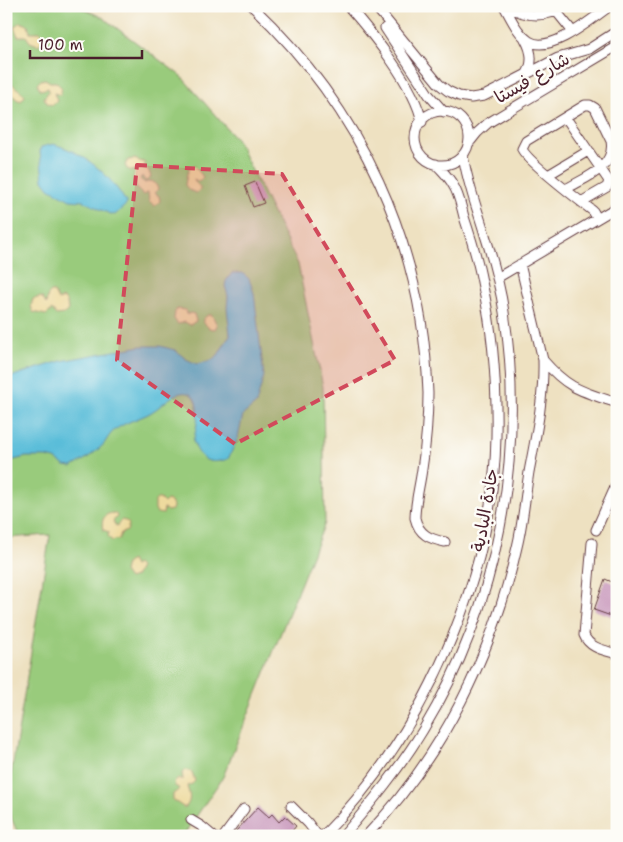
<svg xmlns="http://www.w3.org/2000/svg" width="623" height="842" font-family="'Shantell Sans','Playpen Sans Arabic',sans-serif">
  <style>
    .green { fill: #99cb7b; stroke: #727553 }
    .sand { fill: #eeda9e; stroke: #9c7c64 }
    .water { fill: #5abdd9; stroke: #526e82 }
    .building { fill: #c796bb }
    .lines { fill: none; stroke-linecap: round; stroke-linejoin: round }
    .minor-casing { stroke: #633c42; stroke-width: 11 }
    .minor { stroke: #fff; stroke-width: 9 }
    .marked { fill: #d1495b; fill-opacity: 0.2; stroke: #d1495b; stroke-width: 4; stroke-dasharray: 10 6; stroke-linejoin: round }
    .labels { text-anchor: middle; dominant-baseline: central; stroke-width: 5; stroke-linejoin: round; paint-order: stroke }
    .street-label { font-size: 18px; fill: #4a1f2b; stroke: #fdfcf7 }
  </style>
  <rect width="100%" height="100%" fill="#fdfcf7"/>
  <filter id="ink" filterUnits="userSpaceOnUse"><feTurbulence type="fractalNoise" baseFrequency=".02" numOctaves="2"/><feDisplacementMap in="SourceGraphic" scale="10" xChannelSelector="R" yChannelSelector="G"/><feConvolveMatrix kernelMatrix="1 2 1 2 8 2 1 2 1" color-interpolation-filters="sRGB"/></filter>
  <filter id="wash" filterUnits="userSpaceOnUse"><feTurbulence type="fractalNoise" baseFrequency=".0096" numOctaves="4" result="noise"/><feDisplacementMap in="SourceGraphic" scale="20" xChannelSelector="R" yChannelSelector="G"/><feGaussianBlur stdDeviation="1.12" result="paint"/><feColorMatrix in="noise" values="0 0 0 0 0 0 0 0 0 0 0 0 0 0 0 0 0 1.4 0 .05"/><feComposite in="paint" operator="in"/></filter>
  <g filter="url(#wash)">
    <rect width="100%" height="100%" fill="#eee1c1"/>
    <path class="green" d="M6 6H76L102 17 181 76 237 140 298 264 323 387 325 523 223 777 183 836H19L6 806 50 535 6 538Z"/>
    <path class="sand" d="M20 22 28 25 30 32H39L46 37V39L38 45 30 42 26 36H18L14 27Z
      M45 79 50 82H56L62 88 60 95 54 93 57 101 53 105 48 104 44 98 49 91 48 88 41 90 37 84 41 80Z
      M8 83 12 84 24 94 25 96 21 101 16 99 11 92 8 98 6 97V84Z
      M134 159 146 163 143 168 148 169 151 177 148 180 145 181 142 176 140 179 145 183 151 181 155 183 158 189 155 193 159 196 160 201 155 206 149 201 148 192 143 195 137 189 133 180 135 170 132 171 127 169 125 165 128 160Z
      M195 166 203 177 199 182 194 179 195 182 200 187V190L196 193 189 190 185 185 187 174 190 167Z
      M51 292H54L58 300 64 298 67 303 68 310 64 314 56 315 52 310 46 315 33 312 31 306 33 299 42 297 46 304 48 295Z
      M177 309 186 310 187 315 190 313 194 314 196 321 190 325 185 322 178 324 174 319 175 312Z
      M208 315H212L217 325 215 329 209 328 203 322V319Z
      M157 499H160L164 503 167 500 171 502 173 506 172 510 167 511 164 508 163 514 157 513 155 509V501Z
      M112 513 116 514 117 517 113 521 115 525 117 526 121 520 126 521 129 524 127 531 121 533 119 539 112 541 108 536 109 532 103 530C101 522 103 514 112 513Z
      M131 560 134 566 137 564 140 567 135 577 129 579 124 572 126 564Z
      M185 770 192 772 195 781 192 784 187 786C189 794 192 799 186 807H183L173 800V794L180 789 175 786 174 782 177 779H183L182 773Z"/>
    <path class="water" d="M53 144C84 152 112 176 127 204L115 215 110 214 83 201 70 200 49 188 43 180 40 152 41 147Z
      M232 273H243L249 279 254 293 264 376 256 404 243 415 238 438 228 459C208 465 201 461 193 441 198 427 205 382 175 395 166 400 159 408 150 413 139 419 125 422 115 430 110 433 107 440 103 445 94 454 83 461 72 467L65 466 55 459 46 457H26L6 462V380L16 375 61 361 141 346H160L175 350 186 359 197 364 210 361 218 355 230 335 227 308 228 296 225 286 226 281Z"/>
    <g id="blocks">
      <path class="building" d="M255 182 264 203 253 207 245 186Z
        M605 579 617 584V611L614 617 594 610Z
        M258 807 269 817 272 814 279 822 285 816 296 826 288 836H240L236 831Z"/>
    </g>
  </g>
  <g filter="url(#ink)">
    <use href="#blocks" fill-opacity="0" stroke="#633c42" stroke-width="1"/>
    <g class="lines">
      <defs>
        <path id="minor" d="M252 6C361 109 423 243 428 393 428 419 426 444 422 469 420 485 415 502 415 518 419 535 430 539 445 542
          M348 6C372 33 415 86 422 122
          M375 6 439 84 448 91 459 96 471 98 484 96 558 58 589 49 617 31
          M504 6C511 18 517 33 529 41 550 55 593 18 610 6
          M508 6C526 18 547 18 565 6
          M556 11 573 32
          M385 28 429 95 444 112
          M525 39C532 51 534 63 526 75
          M415 138a27 27 0 1 1 54 0a27 27 0 1 1-54 0Z
          M566 118 609 181 607 187 581 202
          M469 143 477 133 488 123 617 46
          M548 175 588 151
          M566 189C584 178 616 168 611 141L595 108 590 105H585L526 141 522 149C527 161 580 201 593 211L597 218
          M497 278 617 207
          M543 360C568 389 581 391 617 403
          M596 530 617 483
          M592 543 584 635C589 648 604 650 617 654
          M291 806 308 823 318 836
          M191 820 201 826 213 836
          M224 836 244 809
          M323 836C422 736 494 578 496 436 497 385 493 332 482 282 478 260 471 238 464 217 461 206 459 194 453 185 449 177 442 171 436 164
          M343 836C372 802 400 768 423 730 498 606 526 455 504 312 500 286 493 260 485 235 477 208 467 182 463 155
          M366 836C442 757 493 653 517 547 523 523 525 497 529 472 536 435 544 398 543 360L520 264"/>
      </defs>
      <use href="#minor" class="minor-casing"/>
      <use href="#minor" class="minor"/>
    </g>
  </g>
  <path class="marked" d="M137 165 282 174 395 360 235 444 117 360Z"/>
  <g class="labels">
    <g class="street-label">
      <text transform="translate(532 78) rotate(-30)">شارع فيستا</text>
      <text transform="translate(485 510) rotate(-80)">جادة البادية</text>
    </g>
  </g>
  <rect width="623" height="842" fill="none" stroke="#fdfcf7" stroke-width="25"/>
  <path d="M30 50v8h112v-8" fill="none" stroke="#4a1f2b" stroke-width="2.5"/>
  <text x="38" y="50" font-size="15" fill="#4a1f2b" stroke="#fdfcf7" stroke-width="4" paint-order="stroke">100 m</text>
</svg>
